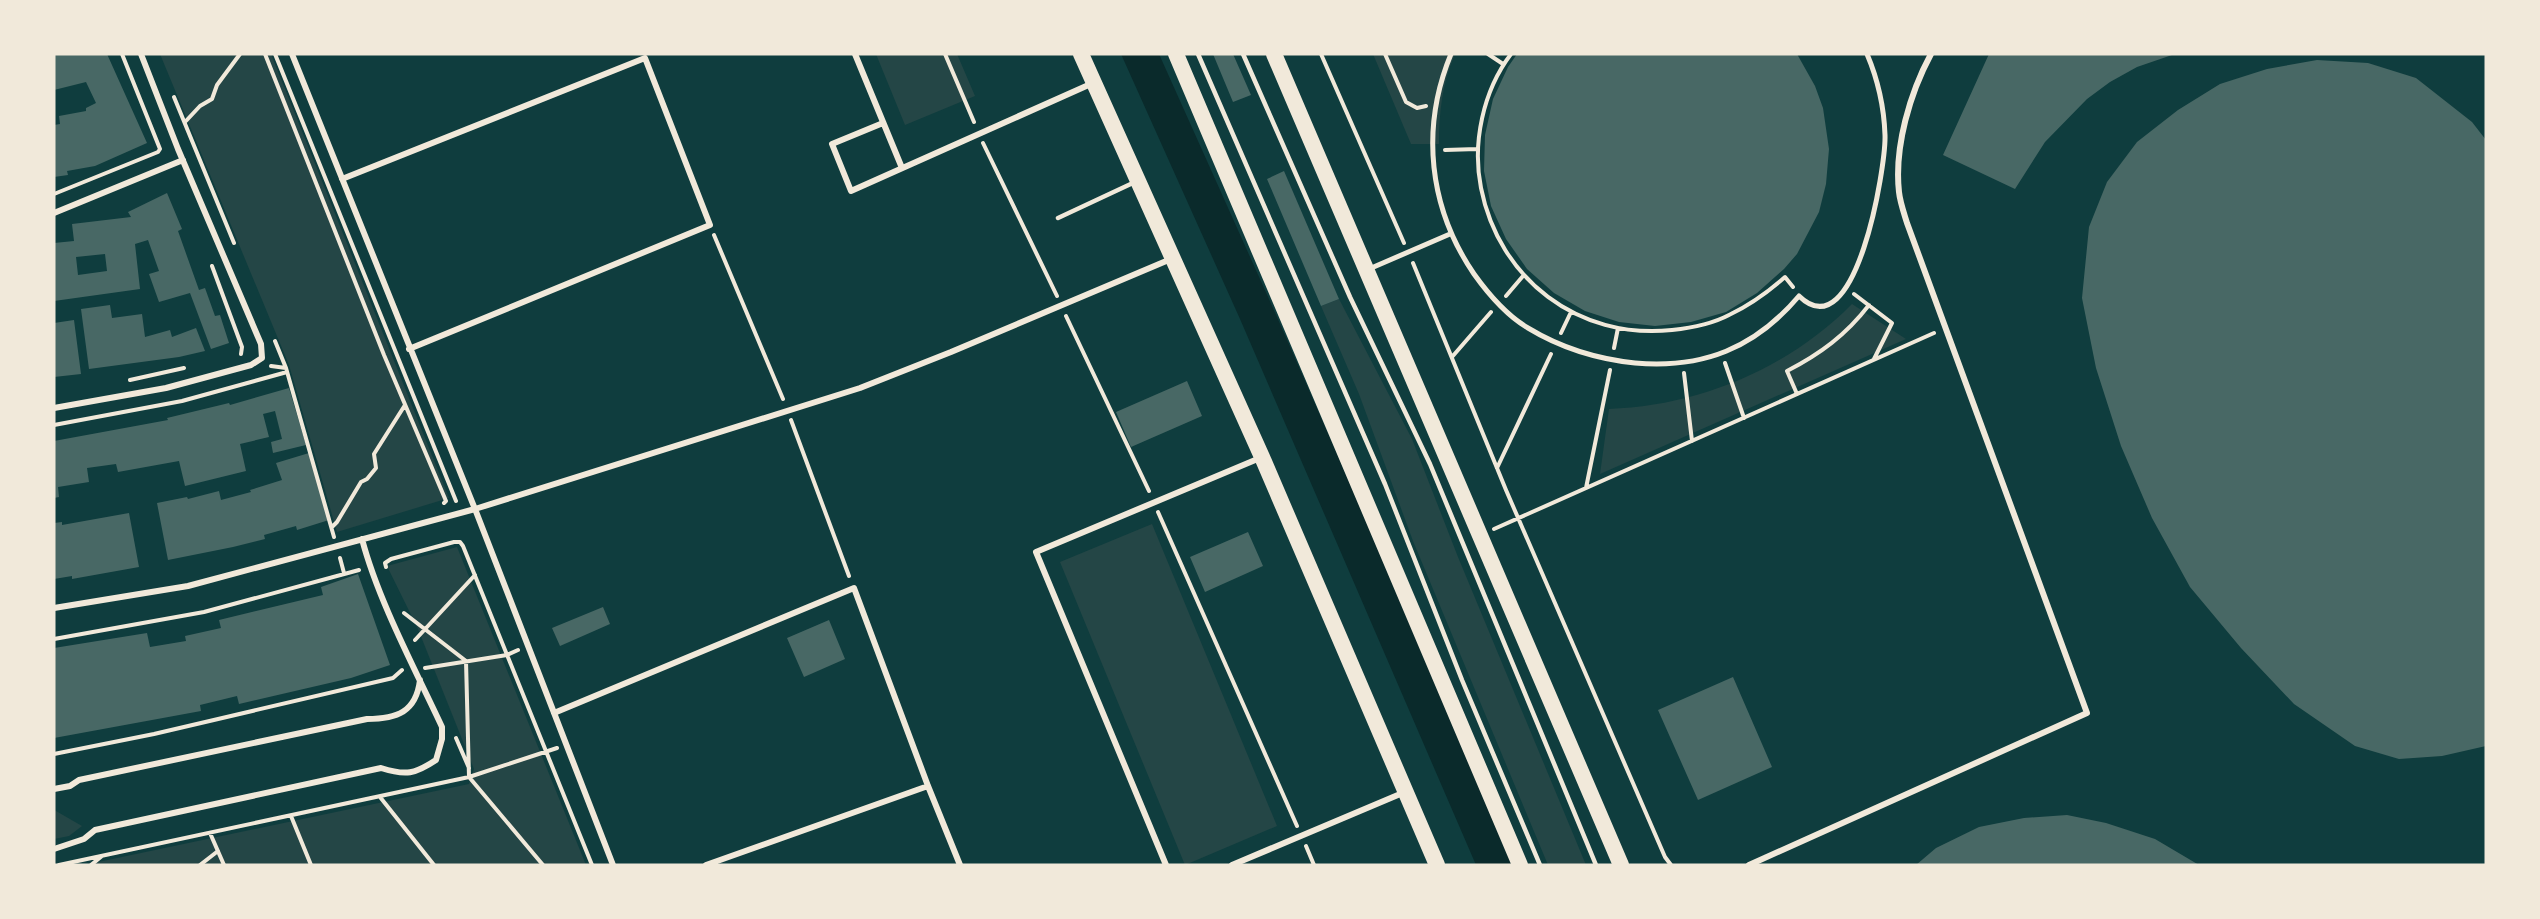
<svg xmlns="http://www.w3.org/2000/svg" width="2540" height="919" font-family="'Roboto Serif',serif">
  <style>
    .green { fill: #244646 }
    .water { fill: #0a2a2b }
    .building { fill: #486865; fill-rule: evenodd }
    .lines { fill: none; stroke-linecap: round; stroke-linejoin: round }
    .path { stroke: #f1e9da; stroke-width: 4 }
    .service { stroke: #f1e9da; stroke-width: 4.5 }
    .pedestrian { stroke: #f1e9da; stroke-width: 5 }
    .minor { stroke: #f1e9da; stroke-width: 6 }
    .trunk { stroke: #f1e9da; stroke-width: 16 }
  </style>
  <rect width="100%" height="100%" fill="#0f3d3e"/>
  <path class="green" d="M160 54H271L449 498 337 532 289 365Z
    M876 54H957L975 96 905 125Z
    M1373 54H1455C1442 83 1439 113 1439 144H1411Z
    M1339 299 1412 439 1458 557 1586 865H1548L1413 541 1359 394 1321 306Z
    M1852 304 1906 339 1600 474 1609 409C1699 406 1789 368 1852 304Z
    M1152 524 1277 826 1185 865 1060 562Z
    M457 547 586 865H84L469 784 474 769 418 629 387 566Z
    M54 810 56 811 82 826 69 836 54 839Z"/>
  <path class="water" d="M1121 54H1159L1277 317 1517 865H1476L1240 319Z"/>
  <path class="building" d="M54 54H107L147 143 95 166 67 171 68 175 54 177V125L60 124 59 116 86 111V108L96 103 86 82 54 90Z
    M1213 54H1233L1251 95 1233 102Z
    M1517 54H1797L1815 86 1823 108 1829 149 1826 184 1819 212 1797 254 1784 269 1757 293 1726 312 1691 322 1655 326 1619 322 1585 311 1554 293 1527 269 1506 239 1491 206 1484 171 1485 135 1493 99 1508 67Z
    M1989 54H2172V55L2137 67 2110 82 2087 99 2045 142 2015 189 1943 155Z
    M2317 60 2368 63 2416 78 2472 122 2486 140V746L2442 756 2399 759 2355 746 2294 704 2241 648 2190 587 2152 518 2121 446 2096 368 2082 298 2089 227 2107 182 2137 142 2178 110 2220 84 2267 69Z
    M1284 171 1339 299 1321 306 1267 179Z
    M167 193 182 229 178 231 199 290 205 288 215 316 220 315 229 343 211 349 190 293 159 302 149 274 159 271 148 240 135 244 140 289 54 301V243L74 241 72 224 131 217 128 212ZM105 254 107 271 78 275 76 257Z
    M110 305 112 318 142 314 145 337 170 330 172 337 196 328 205 351 179 357 89 369 81 309Z
    M74 320 81 374 54 377V323Z
    M1187 381 1202 416 1131 447 1116 412Z
    M289 388 306 445 273 453 271 442 282 439 275 411 263 414 269 437 240 444 246 471 185 486 179 461 118 472 116 464 87 468 89 482 58 487 59 497 54 498V441L168 420 167 418 229 403 230 405Z
    M309 453 329 520 297 530 296 526 264 535 265 539 233 547 168 560 157 503 187 497 188 499 219 491 221 500 251 492 250 490 282 480 276 463Z
    M129 513 139 567 72 579V576L54 579V523L62 522V525Z
    M1248 532 1263 566 1205 592 1190 557Z
    M358 574 390 665 351 678 239 704 237 696 200 705 201 711 54 738V648L147 633 150 647 186 641 185 636 221 628 219 620 323 595 321 587Z
    M603 607 610 624 560 646 552 628Z
    M829 620 845 659 804 677 787 638Z
    M1733 677 1772 767 1698 800 1658 710Z
    M2067 815 2106 823 2155 839 2199 865H1916L1936 848 1979 827 2024 818Z"/>
  <g class="lines">
    <path class="path" d="M265 54 384 355 446 501 444 503
      M275 54 456 501
      M945 54 974 122
      M1321 54 1404 243
      M1385 54 1406 102 1417 108 1426 106
      M1488 54 1503 64
      M1511 54C1483 91 1472 143 1481 188 1499 279 1578 340 1672 330 1691 328 1712 324 1729 315 1750 305 1768 292 1785 277L1793 287
      M174 97 234 243
      M185 122 200 106 212 99 217 85 240 54
      M983 143 1057 296
      M1445 150 1477 149
      M54 194 158 152 160 149 122 54
      M714 235 783 399
      M1413 263 1506 490 1665 857 1671 865
      M212 266 242 347 241 354
      M1854 294 1892 323 1874 359
      M1506 296 1523 276
      M1066 316 1149 491
      M1561 333 1571 312
      M275 341 286 368
      M1614 348 1618 328
      M1452 357 1491 312
      M1725 363 1744 418
      M271 366 286 368 334 537
      M1684 373 1692 441
      M130 380 184 368
      M1797 394 1787 371C1820 354 1846 335 1869 305
      M791 420 849 576
      M54 425 182 401 287 372
      M1497 468 1551 354
      M1586 488 1610 370
      M1158 512 1297 826
      M333 526 337 522 361 482 367 479 376 468 374 454 405 405
      M1494 529 1934 333
      M340 558 344 573
      M386 567 385 563 391 559 454 542H460L463 546 592 865
      M404 613 466 661 469 777 543 865
      M54 639 204 612 359 570
      M415 640 475 575
      M425 668 507 655 518 650
      M456 738 469 768
      M54 754 154 734 393 678 402 670
      M380 797 434 865
      M291 816 311 865
      M210 833 224 865
      M1306 846 1314 865
      M59 865 469 777 557 748
      M91 865 102 856
      M200 865 218 851"/>
    <path class="service" d="M1198 54 1385 484 1462 680 1540 865
      M1243 54 1350 297 1430 464 1596 865
      M1058 218 1135 182"/>
    <path class="pedestrian" d="M1451 54C1420 129 1429 208 1474 274 1489 295 1506 315 1528 328 1561 348 1597 359 1635 363 1703 369 1755 348 1799 296 1856 352 1886 166 1885 135 1884 106 1878 80 1867 54
      M1369 269 1450 234"/>
    <path class="minor" d="M292 54 475 509 613 865
      M855 54 902 168
      M883 123 832 144 851 191 1093 83
      M342 179 645 58 710 225 409 349
      M54 213 183 160
      M54 408 166 388 251 365 262 358 261 344 178 149 141 54
      M54 608 188 586 475 509 860 388 951 352 1171 259
      M554 713 854 588 928 786 960 865
      M54 789 70 786 79 780 367 719C397 719 416 712 420 680
      M54 849 84 839 95 830 381 768C406 776 415 774 436 760L442 739V727C415 669 378 600 362 539
      M706 865 928 786
      M1166 865 1036 552 1260 458
      M1232 865 1405 792
      M1749 865 2087 713 1907 223C1904 213 1900 202 1899 192 1894 147 1910 93 1931 54"/>
    <path class="trunk" d="M1081 54 1262 457 1437 865
      M1176 54 1520 865
      M1274 54 1621 865"/>
  </g>
  <rect width="2540" height="919" fill="none" stroke="#f1e9da" stroke-width="111"/>
</svg>
